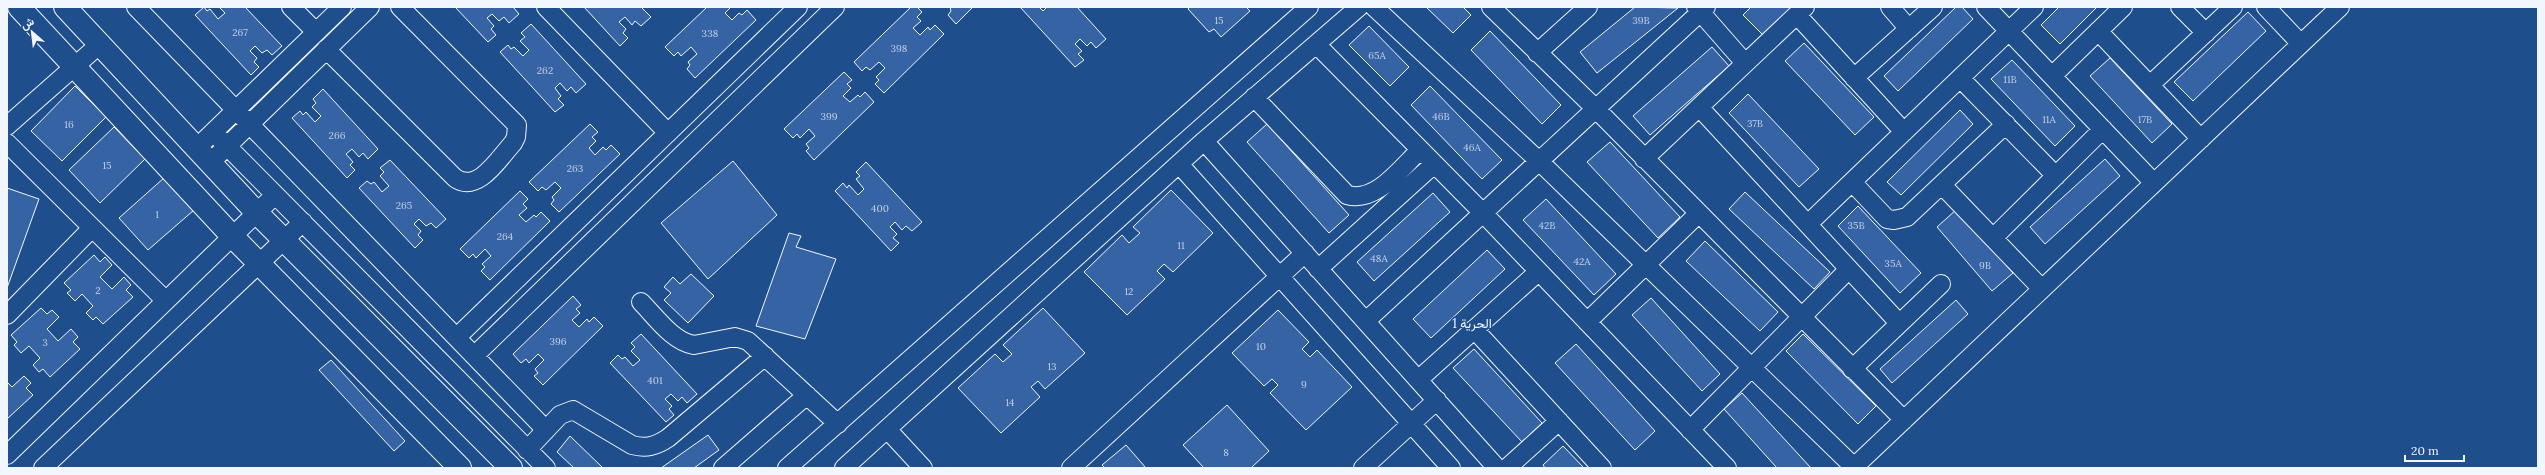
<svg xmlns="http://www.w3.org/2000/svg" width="2545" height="475" font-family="Lora,Vazirmatn,serif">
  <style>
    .building { fill: #3563a3; stroke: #f2f6ff }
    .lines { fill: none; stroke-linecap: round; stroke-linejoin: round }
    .minor-casing { stroke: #f2f6ff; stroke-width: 20 }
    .tertiary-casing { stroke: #f2f6ff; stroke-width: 24 }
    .minor { stroke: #1f4e8c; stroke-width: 18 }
    .tertiary { stroke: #1f4e8c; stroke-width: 22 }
    .labels { text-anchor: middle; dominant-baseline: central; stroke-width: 3; stroke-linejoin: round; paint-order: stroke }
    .number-label { font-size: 10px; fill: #c3d1e8 }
    .neighbourhood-label { font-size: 13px; fill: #f2f6ff; stroke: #1f4e8c }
  </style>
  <rect width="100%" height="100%" fill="#1f4e8c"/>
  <path class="building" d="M204 7 207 11 210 9 218 19 225 13 219 7H245L282 46 272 55 267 50 262 53 255 46 250 51 257 58 254 62 259 67 251 75 195 15Z
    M455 7H513L519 14 509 23 504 17 499 21 492 14 487 18 494 26 491 29 496 35 488 42Z
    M584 7H641L651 17 641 26 635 21 632 25 625 17 619 22 626 29 623 33 628 38 620 46Z
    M707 7H731L725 13 732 20 739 13 742 15 747 10 756 20 695 78 687 69 690 65 688 62 697 54 691 47 681 56 678 52 674 56 665 47Z
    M911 7H917L922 12 917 17 921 21 913 28 920 35 928 27 930 30 935 25 944 34 884 93 875 84 879 80 876 77 885 68 879 62 870 70 866 67 862 71 854 62Z
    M950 7H973L956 24 948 15 951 11Z
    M1020 7H1039L1043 11 1047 7H1077L1106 39 1096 48 1091 42 1087 46 1080 39 1075 44 1082 51 1078 54 1084 60 1075 67Z
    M1190 7H1246L1250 11 1221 37 1214 29 1209 32 1188 9Z
    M1426 7H1463L1471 15 1453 33Z
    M1635 7 1678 8 1597 73 1580 52Z
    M1751 7H1792L1763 35 1743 15Z
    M1956 7H1962L1973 19 1898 91 1884 76Z
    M2059 7H2097L2060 44 2041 25Z
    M2248 12 2266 31 2193 101 2174 82Z
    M531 24 586 84 576 93 571 87 567 91 560 83 555 88 561 96 558 99 564 105 555 112 500 52 508 45 511 49 514 47 523 56 529 50 520 41 525 37 521 33Z
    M1369 26 1409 67 1390 86 1349 45Z
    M1490 31 1561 105 1542 124 1471 50Z
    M1804 43 1874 117 1855 135 1785 61Z
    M1712 47 1729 66 1650 135 1633 116Z
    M2110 58 2172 124 2152 143 2090 76Z
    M2012 60 2075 126 2055 146 1991 79Z
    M844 72 852 80 847 84 851 88 843 96 850 102 858 95 860 97 865 92 874 102 814 160 806 151 809 148 806 144 815 136 809 129 800 138 797 134 793 138 784 129Z
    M75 86 106 117 62 161 31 131Z
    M1430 86 1502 160 1482 179 1411 105Z
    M323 89 378 149 368 159 363 153 359 157 352 149 346 154 353 162 350 165 355 170 347 178 292 118 300 111 303 115 306 112 315 122 321 116 312 107 316 103 313 99Z
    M1748 94 1819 169 1799 187 1729 113Z
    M1960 110 1973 124 1901 195 1887 182Z
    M590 124 598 132 592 137 596 141 589 148 595 155 603 147 606 150 611 145 620 154 559 212 551 204 554 200 552 197 561 188 555 182 546 190 542 187 538 191 529 182Z
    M1267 124 1349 215 1329 233 1247 142Z
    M114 127 145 159 100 203 69 170Z
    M1610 142 1680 217 1658 238 1587 162Z
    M2105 159 2120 176 2045 244 2030 227Z
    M390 160 446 219 436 228 431 223 426 226 419 219 414 224 421 231 418 235 423 240 415 248 359 188 367 181 371 184 374 182 382 192 389 186 380 176 384 172 380 168Z
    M733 161 777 215 708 279 661 223Z
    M866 162 922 222 912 231 906 226 902 230 895 222 890 227 897 234 893 238 899 243 891 251 835 191 843 183 847 188 849 185 858 195 864 189 856 179 860 176 856 172Z
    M165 177 194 210 148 250 119 218Z
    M7 188 39 199 7 288Z
    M1171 190 1213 233 1173 272 1164 264 1157 271 1165 279 1127 315 1084 272 1122 235 1129 243 1140 233 1133 227Z
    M520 191 528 199 523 204 527 208 519 215 526 222 534 215 536 217 541 212 550 221 490 280 481 271 485 267 482 264 491 256 485 249 476 258 473 254 469 258 460 249Z
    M1745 192 1830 272 1814 289 1729 209Z
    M1433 193 1450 212 1374 281 1357 262Z
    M1546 199 1616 274 1594 295 1523 220Z
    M1858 206 1921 273 1900 293 1838 226Z
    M1957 209 2013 273 1992 291 1937 227Z
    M789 233 801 236 796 247 836 259 805 339 756 326Z
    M1705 241 1778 312 1760 331 1686 261Z
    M1487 250 1505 269 1431 338 1413 319Z
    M94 255 100 262 105 257 112 265 100 277 112 289 124 277 131 285 126 290 133 297 103 324 96 317 93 320 86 313 93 306 82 294 75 301 67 293 71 290 64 283Z
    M691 274 714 296 688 323 664 300 671 293 664 287 673 277 680 284Z
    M573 296 581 305 576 309 580 313 572 320 579 327 587 319 589 322 594 317 603 326 543 385 534 376 538 373 535 369 544 360 538 354 529 363 526 359 521 363 513 354Z
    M1651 298 1720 374 1702 391 1632 315Z
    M1956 300 1968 314 1892 383 1880 369Z
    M41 308 47 314 52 310 59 317 47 329 58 341 71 329 78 337 73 342 80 349 50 377 43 369 39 372 33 365 40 358 29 346 21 353 14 345 17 342 11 335Z
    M1043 308 1085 353 1045 389 1038 381 1031 387 1040 397 1001 433 958 388 995 354 1003 362 1012 354 1003 345Z
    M1278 310 1309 342 1302 349 1310 357 1317 350 1352 387 1306 430 1270 393 1278 385 1272 379 1264 386 1232 353Z
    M641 334 697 394 687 403 682 397 678 401 671 394 665 399 672 406 669 409 674 415 666 422 610 363 618 355 622 359 625 357 633 366 640 360 631 351 635 347 631 343Z
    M1803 334 1876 406 1858 424 1786 351Z
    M1576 344 1655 431 1635 450 1555 363Z
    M1474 349 1542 423 1522 442 1453 368Z
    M331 360 405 441 394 451 319 370Z
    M24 376 31 383 26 388 33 395 7 419V382L12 387Z
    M1742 393 1811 468H1777L1724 409Z
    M1227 405 1269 451 1251 468H1204L1183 445Z
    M708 435 719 450 694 468H661Z
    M570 436 603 468H574L557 452Z
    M1126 445 1146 468H1105L1102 465Z
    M1563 446 1584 468H1545L1543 465Z"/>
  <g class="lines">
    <defs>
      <path id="minor" d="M136 7 546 430
        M291 7 316 32
        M546 7 668 133
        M1374 7 1539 161 1854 467
        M1491 7 1596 109 1904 420
        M1696 7 1745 63
        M1890 7 1909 29
        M1986 7 2154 183
        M2180 7 2206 33
        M2266 7 2301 44
        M1797 15 1904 132
        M2098 31 2201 139
        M1316 44 1483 213 1727 468
        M326 49 455 178C478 194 499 158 513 143L516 137 517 125 400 7
        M1537 53 1588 7
        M2052 76 2123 7
        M1854 78 1933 7
        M1960 78 2056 176
        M2150 85 2233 7
        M1254 97 1347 195C1376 203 1400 169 1419 151
        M1699 107 1899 323
        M7 126 100 44
        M213 132 546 468
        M205 140 342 7
        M1204 141 1497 468
        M7 143 166 301
        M218 155 370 7
        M1644 159 1805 7
        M1179 164 1451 468
        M1852 182 1887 219 1894 220 1907 217 2006 124
        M1942 185 2042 289
        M1808 224 2034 7
        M1993 238 2103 129
        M1318 269 1433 165
        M641 302C655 316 673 342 694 345L735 337 748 341 838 424
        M7 315 92 228
        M1367 320 1706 7
        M1587 322 1699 213
        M1474 329 1602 468
        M457 337 798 7
        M474 356 835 7
        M1852 369 1941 284
        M1418 380 1537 273
        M887 429 923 468
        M1690 430 1849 269
        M527 450 560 415 573 410 632 445C646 449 656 446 668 438L765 356
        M7 455 275 195
        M43 468 303 222
        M723 468 807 395
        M787 468 1309 7
        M844 468 1204 141 1359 7
        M1071 468 1305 253
        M1363 468 1437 400
        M1507 468 1559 421
        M1853 468 2340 7"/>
      <path id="tertiary" d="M19 7 233 237 460 468
        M65 7 257 213 511 468"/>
    </defs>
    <use href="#minor" class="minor-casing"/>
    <use href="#tertiary" class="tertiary-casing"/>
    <use href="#minor" class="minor"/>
    <use href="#tertiary" class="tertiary"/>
  </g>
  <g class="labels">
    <g class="number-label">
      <text x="1219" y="20">15</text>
      <text x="1641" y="20">39B</text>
      <text x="240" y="32">267</text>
      <text x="710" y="33">338</text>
      <text x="899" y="48">398</text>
      <text x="1377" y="55">65A</text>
      <text x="545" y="70">262</text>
      <text x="2010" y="79">11B</text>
      <text x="829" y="116">399</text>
      <text x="1441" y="116">46B</text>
      <text x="2049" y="119">11A</text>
      <text x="2145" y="119">17B</text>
      <text x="1755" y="123">37B</text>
      <text x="69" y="124">16</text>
      <text x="337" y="135">266</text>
      <text x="1472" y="147">46A</text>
      <text x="107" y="165">15</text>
      <text x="575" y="168">263</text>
      <text x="404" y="205">265</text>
      <text x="880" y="208">400</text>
      <text x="157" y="214">1</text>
      <text x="1547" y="225">42B</text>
      <text x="1856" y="225">35B</text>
      <text x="505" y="236">264</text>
      <text x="1181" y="245">11</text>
      <text x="1379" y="258">48A</text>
      <text x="1582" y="261">42A</text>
      <text x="1893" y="263">35A</text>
      <text x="1985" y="265">9B</text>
      <text x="98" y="290">2</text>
      <text x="1129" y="291">12</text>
      <text x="558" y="341">396</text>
      <text x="45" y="342">3</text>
      <text x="1261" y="346">10</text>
      <text x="1052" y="366">13</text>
      <text x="655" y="380">401</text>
      <text x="1304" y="384">9</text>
      <text x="1010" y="402">14</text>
      <text x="1226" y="452">8</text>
    </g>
    <g class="neighbourhood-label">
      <text x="1472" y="323">الحرية 1</text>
    </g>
  </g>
  <rect width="2545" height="475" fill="none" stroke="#f2f6ff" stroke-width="16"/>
  <g transform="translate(32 32) rotate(332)" stroke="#1f4e8c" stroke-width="3" paint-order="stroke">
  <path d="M0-3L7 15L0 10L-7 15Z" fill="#f2f6ff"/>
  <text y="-6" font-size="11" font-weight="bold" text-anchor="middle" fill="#f2f6ff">ش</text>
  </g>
  <path d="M2405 455v6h59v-6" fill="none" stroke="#f2f6ff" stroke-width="2"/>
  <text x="2411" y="455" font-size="12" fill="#f2f6ff" stroke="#1f4e8c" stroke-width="3" paint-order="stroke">20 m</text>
</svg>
